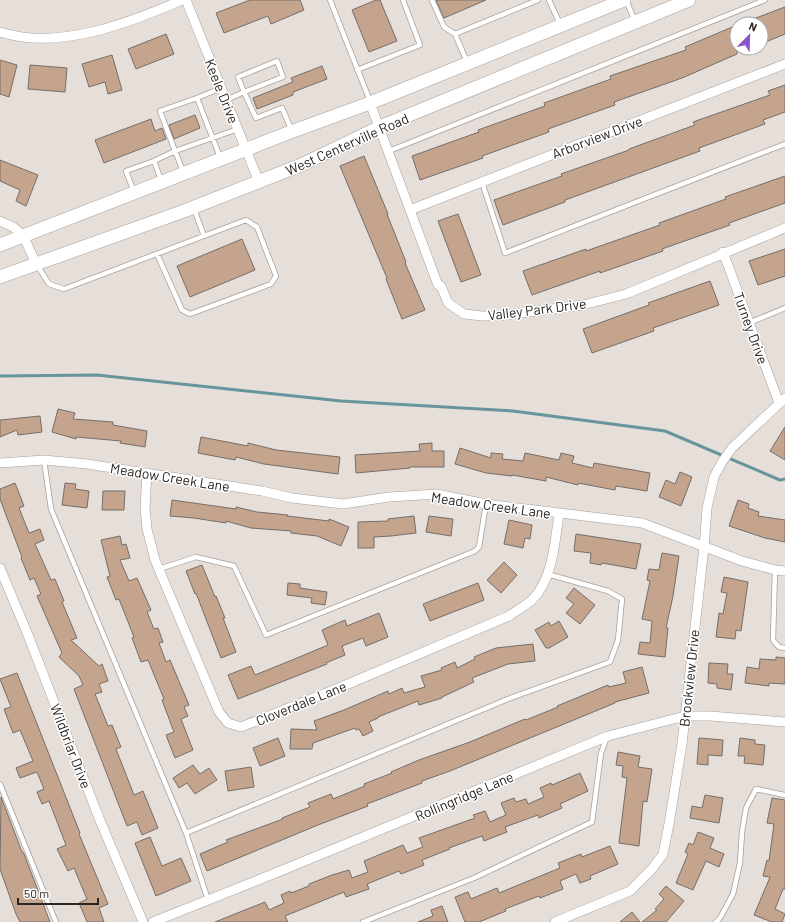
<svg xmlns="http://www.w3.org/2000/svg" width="785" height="922" font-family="Barlow,sans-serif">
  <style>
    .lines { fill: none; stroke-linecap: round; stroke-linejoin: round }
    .stream { stroke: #68959c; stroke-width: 3 }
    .building { fill: #c4a48d; stroke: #756e69 }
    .service-casing { stroke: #a8a09b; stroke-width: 6 }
    .minor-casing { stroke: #a8a09b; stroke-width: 10 }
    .secondary-casing { stroke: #a8a09b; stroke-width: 14 }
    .service { stroke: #fff; stroke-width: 4.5 }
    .minor { stroke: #fff; stroke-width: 9 }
    .secondary { stroke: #fff; stroke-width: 13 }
    .labels { text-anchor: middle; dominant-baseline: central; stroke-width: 3; stroke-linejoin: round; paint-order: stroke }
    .street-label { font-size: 14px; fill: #292623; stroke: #fff }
  </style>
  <rect width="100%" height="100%" fill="#e6ded8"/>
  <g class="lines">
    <path class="stream" d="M0 376 97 375 341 401 513 411 665 431 780 480 785 479"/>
  </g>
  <path class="building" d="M250 0H300L304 10 271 24 268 16 224 33 216 13Z
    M376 0H380L397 41 369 52 352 10Z
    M436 0H486L444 18Z
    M785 7V34L761 44V24H740Z
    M737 25V54L682 78 614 102 615 105 548 129 549 132 482 156 483 158 420 180 412 156 479 132 478 130 545 106 544 103 611 79 610 76 686 50 685 47Z
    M166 34 174 54 136 69 128 49Z
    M112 55 122 90 108 94 105 82 89 87 82 64Z
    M0 60 17 65 9 97 0 94Z
    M30 65 67 68 65 92 28 89Z
    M322 66 327 79 293 92V95L257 109 253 98 293 82 291 78Z
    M785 85V112L763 120 765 124 699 148 700 151 565 200V202L503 225 494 200 562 176 561 174 629 150V149L695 125 693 122 770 95 768 91Z
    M195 115 200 128 174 139 169 125Z
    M151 119 155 131 162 128 166 139 104 163 95 140Z
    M364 156 388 214H387L406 262 405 263 425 310 402 319 386 279 387 278 340 166Z
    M0 160 38 175 26 206 16 201 20 190 0 181Z
    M785 176V203L729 223 730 225 662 249 663 251 600 273V271L532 295 523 271 586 249V251L660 225 659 223 726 199 725 197Z
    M458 214 481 275 461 282 438 221Z
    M242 239 255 270 190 297 177 266Z
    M785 249V276L758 285 749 261Z
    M710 281 719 305 653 328 654 331 592 353 583 329 649 305 648 303Z
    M58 409 75 413 73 419 113 422V425L147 431 145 447 120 443 121 441 76 437V439L52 432Z
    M40 416 42 432 18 435 17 430 0 437V420Z
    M785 427V460L770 451Z
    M201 437 248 446V443L276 450 340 457 338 474 264 464 236 457 235 460 198 453Z
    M432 443V451H444V467H409L410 468 356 473 355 455 420 451 419 444Z
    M460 448 491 458V453L503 454 502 459 523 461 525 453 559 460 561 453 574 456 572 463 593 468 594 463 650 473 647 491 616 486 615 490 578 483V485L546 477V481L512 475V476L486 473 455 464Z
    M680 472 692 477 681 506 659 497 666 480 675 484Z
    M15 483 24 506 19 508 29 533 40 529 44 540 35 544 51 580 55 579 64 601 62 602 77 638 71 640 99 666 102 664 108 681 99 684 102 692 95 694 108 726 112 725 121 747 116 749 134 795 143 791 158 828 142 835 137 822 127 826 74 689 83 685 79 676 59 657 62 653 37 596 41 594 34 578 30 580 21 558 22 557 0 499V489Z
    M65 483 76 484 75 489 89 491 87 508 62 505Z
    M103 491H125L124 510H102Z
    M172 500 236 509V507L257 512 288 515 287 516 329 521V519L349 527 341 546 317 536 291 533V531L251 528 226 521V523L194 518 170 516Z
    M738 500 749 504 748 508 759 512 758 516 785 520V542L765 538 729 526Z
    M414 516 416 533 391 536 374 537V548H358V522L388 521V519Z
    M429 516 453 519 451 536 426 532Z
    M509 520 532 525 530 539 525 538 523 548 504 544Z
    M576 534 641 544 636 569 602 563 601 565 590 563 591 553 574 551Z
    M120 536 122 545 126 544 130 558 120 560 129 581 137 578 151 610 147 612 154 629 158 628 163 642 159 643 166 662 170 660 189 705 184 707 188 716 181 719 193 750 175 758 166 735 174 732 162 700 164 699 148 660 141 662 132 638 134 637 119 599 116 600 107 577 110 576 101 540Z
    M662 553 679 556 673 596 666 628H668L665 657 638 654 640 642 650 643 652 621 642 619 650 581 647 580 649 569 659 570Z
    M504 562 517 575 501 593 487 580Z
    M202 565 215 597 216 596 225 618H223L236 652 221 658 196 593 195 594 186 571Z
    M724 577 748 582 741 631 736 630 735 639 716 637 719 613 723 614 727 593 721 592Z
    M288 583 300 584V588L327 592 325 605 311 603 312 598 287 595Z
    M478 583 484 600 430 621 423 604Z
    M574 588 595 605 580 624 566 613 574 604 566 598Z
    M379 613 388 637 366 646 363 638 342 646 345 655 326 663 327 664 238 699 228 675 251 666 255 675 297 658 328 645 322 630 345 620 347 626Z
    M559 621 568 637 549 648H546L535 630 549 622 551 626Z
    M533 644 535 661 508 664 472 678 474 682 442 697V698L419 705 418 701 378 717V718L369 722 373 731 363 736 359 729 356 730 355 728 313 743 312 749H290L291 729 317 730 314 721 344 710 388 691 389 694 402 688 404 693 425 687 421 676 442 670 441 668 455 662 457 668 475 659 474 657 496 648Z
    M776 657 785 658V684L769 683V686L745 683 747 667 759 669 760 659 776 660Z
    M709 663 728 664 727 674H733L731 690 717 688V684L708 683Z
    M642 667 649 693 615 702V703L450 771 422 781V783L367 804 368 806 318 825 207 871 200 854 228 842 226 840 283 819 282 818 310 807 308 803 331 794 333 799 365 786 364 784 392 773 391 772 419 760 470 742 525 719 526 720 558 707 557 706 608 685 609 687 626 683 623 672Z
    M17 673 80 833 79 834 108 904 99 908 104 922H87L79 903 87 899 74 868 68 871 57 849 66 845 49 801 42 804 37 792 44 789 37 772 20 778 16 768 33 761 20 730 13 733 4 709 11 707 0 679Z
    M278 738 285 756 260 766 253 748Z
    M699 738 723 740 722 756 708 755V765L697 764Z
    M740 738 755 740V744L765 745 763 765 744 763 745 756H738Z
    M618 752 640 756 638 767 652 769 647 802 643 801 639 846 619 843 627 778 622 777 623 766 616 765Z
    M193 765 200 774 209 768 217 780 195 794 187 783 179 788 173 778Z
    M251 767 254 787 228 791 225 771Z
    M580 773 588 791 560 804 562 808 539 818 538 815 505 827 507 832 484 841 482 836 449 848 450 849 422 860 424 865 401 874 399 871 367 884 369 889 346 897 344 892 312 905 285 916 288 922H215L265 902 269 910 284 903 281 895 290 891 291 893 309 886V884L332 875 349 870 352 878 368 872 364 861 403 845 407 853 423 847 419 838 475 818 473 815 485 811 490 822 506 815 501 803 514 798 516 802 526 799 528 804 544 797 540 788 551 783 552 785Z
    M705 795 723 798 719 823 690 818 692 806 702 808Z
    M1 797 22 852H23L24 854 50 922H20L16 914 0 869Z
    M772 798 785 800V889H783L775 909 785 914 782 922H772L754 915 770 877 763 876 767 860 769 861 774 824 767 823Z
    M698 832 714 838 710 848 724 854 719 867 706 861 693 890 676 883 688 854 685 852 689 843 693 845Z
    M150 837 162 866 181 858 191 881 156 896 135 843Z
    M610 846 618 864 590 876 591 879 580 883 576 874 560 881 563 889 540 898 539 896 505 909 506 911 479 922H465L455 897 468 892 471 899 497 888 499 893 560 868 558 863 581 854 582 857Z
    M666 886 684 901 666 922H642L657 910 655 909 664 899 659 894Z
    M442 906 448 922H418L433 916 431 910Z
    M632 912 640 922H620Z"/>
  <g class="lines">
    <defs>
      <path id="service" d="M330 0 370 101
        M432 0 444 27 455 34 538 0
        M549 0 560 24
        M626 0 635 21
        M455 34 467 62
        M277 61 283 77 244 92 238 77Z
        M357 70 420 45 403 0
        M226 100 244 92 256 118 282 108 292 131
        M389 151 765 0
        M220 157 197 98 221 88
        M154 161 175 151 160 111 197 98
        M183 171 175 151 238 129
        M482 182 505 253 785 144
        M134 192 126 171 154 161 161 180
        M194 209 204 236
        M37 265 49 284 64 289 246 220 257 227 276 276 271 284 190 314 182 310 157 254
        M749 323 785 308
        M44 460 51 509 186 833 208 900
        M159 569 196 557 234 566 266 635 475 551 479 547 486 504
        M775 570 773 640 779 647 785 648
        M0 784 56 922
        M186 833 508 699 610 662 618 640 622 599 608 591 547 574
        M363 922 474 878 592 822 601 753 607 737
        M716 922 720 918 733 894 740 863 742 832 746 808 756 789 785 795"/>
      <path id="minor" d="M186 0 259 182
        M0 32C58 51 129 23 182 0
        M370 103 438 285 441 286 448 303 464 314 482 316H499L583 305 626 294 785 228
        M410 210 785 64
        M0 221 13 227 23 235 36 264
        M723 252 779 403
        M0 463 44 460 87 464 262 491 292 498 343 504 389 497 437 494 486 504 642 523 742 561 775 570 785 571
        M147 473 145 508 147 529 155 560 219 712 228 723 241 727 341 687 509 616C516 611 525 606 532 600 553 579 555 541 559 514
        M0 568 28 635 99 818 143 922
        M153 922 278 872 608 736 685 716H710L785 722
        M555 922 630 891 652 869 663 854 669 824 682 744 704 547 707 508 714 477 722 462 732 448 785 398"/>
      <path id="secondary" d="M0 245 288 133 370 103 624 0
        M0 277 184 211 301 165 380 127 689 0"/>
    </defs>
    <use href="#service" class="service-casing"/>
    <use href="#minor" class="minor-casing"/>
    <use href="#secondary" class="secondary-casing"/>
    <use href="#service" class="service"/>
    <use href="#minor" class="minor"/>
    <use href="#secondary" class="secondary"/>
  </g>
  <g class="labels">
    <g class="street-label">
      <text transform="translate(222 91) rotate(68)">Keele Drive</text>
      <text transform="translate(597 137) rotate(-21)">Arborview Drive</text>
      <text transform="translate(347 144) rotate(-24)">West Centerville Road</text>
      <text transform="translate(537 309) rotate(-7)">Valley Park Drive</text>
      <text transform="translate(751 328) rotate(70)">Turney Drive</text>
      <text transform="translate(170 477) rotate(9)">Meadow Creek Lane</text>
      <text transform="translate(491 505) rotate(8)">Meadow Creek Lane</text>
      <text transform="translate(689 678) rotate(-84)">Brookview Drive</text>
      <text transform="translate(301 703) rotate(-22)">Cloverdale Lane</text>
      <text transform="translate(71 746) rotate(69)">Wildbriar Drive</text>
      <text transform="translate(464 796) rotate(-23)">Rollingridge Lane</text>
    </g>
  </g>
  <g transform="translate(749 36) rotate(23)"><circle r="19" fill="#ffffff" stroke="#a9a8a7"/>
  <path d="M0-3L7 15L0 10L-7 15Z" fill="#8d52c9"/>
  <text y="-6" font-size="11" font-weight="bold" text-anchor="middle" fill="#292623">N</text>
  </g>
  <path d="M18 898v6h80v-6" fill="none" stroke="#292623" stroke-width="2"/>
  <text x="24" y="898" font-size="12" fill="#292623" stroke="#ffffff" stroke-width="3" paint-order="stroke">50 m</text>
</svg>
